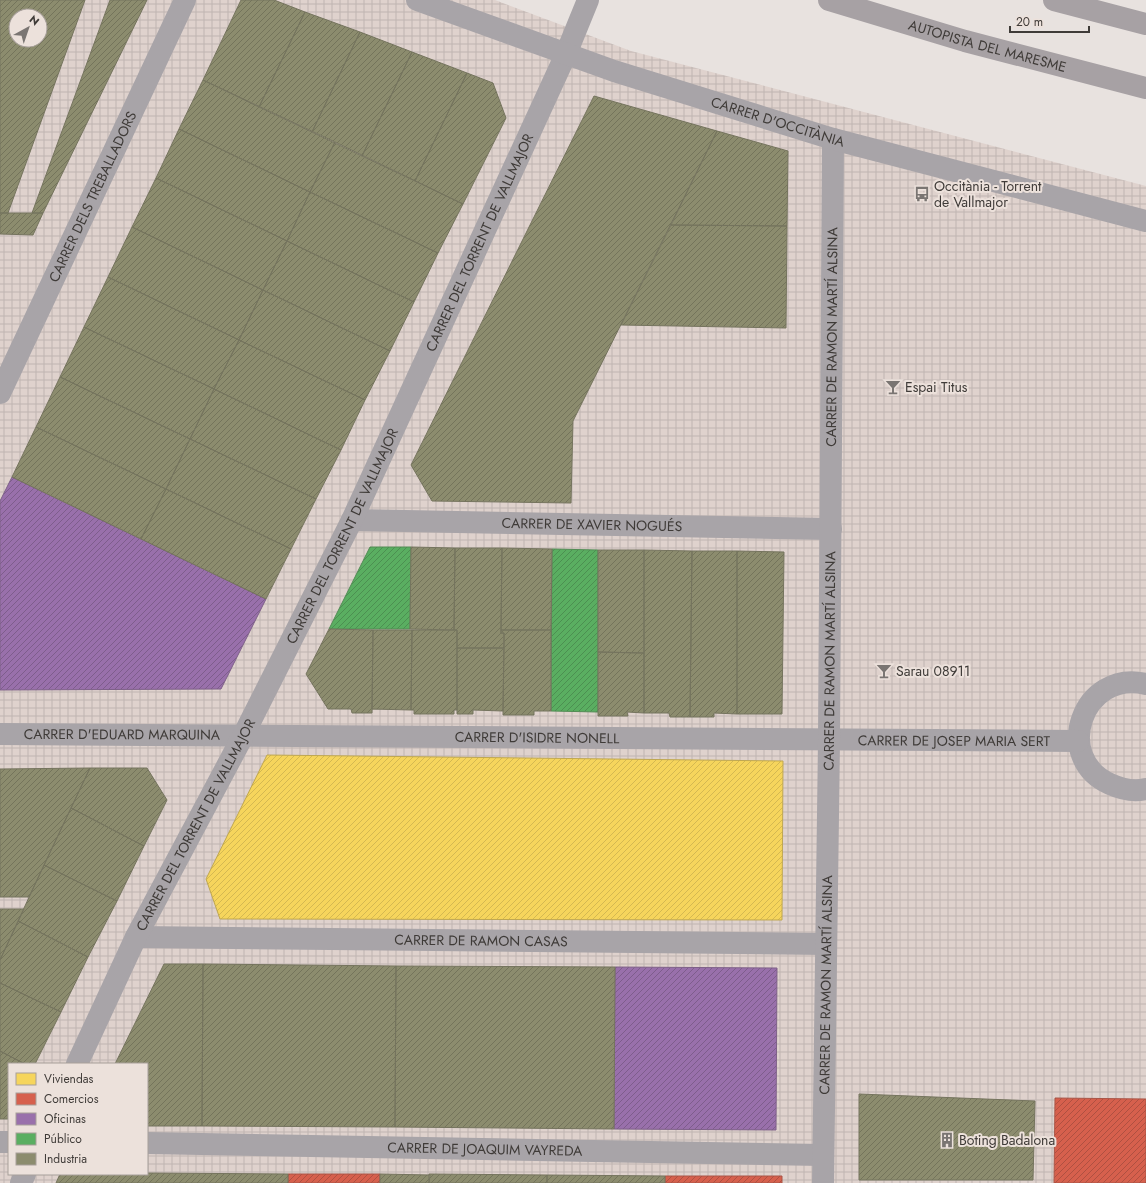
<svg xmlns="http://www.w3.org/2000/svg" width="1146" height="1183" font-family="Jost,sans-serif">
  <style>
    .industrial { fill: url(#industrial-grid); fill-rule: evenodd }
    .homes { fill: url(#homes-hatch); stroke: #bfa751 }
    .shops { fill: url(#shops-hatch); stroke: #a95547 }
    .offices { fill: url(#offices-hatch); stroke: #7e6088 }
    .public { fill: url(#public-hatch); stroke: #528c55 }
    .industry { fill: url(#industry-hatch); stroke: #75745e; fill-rule: evenodd }
    .lines { fill: none; stroke-linecap: round; stroke-linejoin: round }
    .minor { stroke: #a8a4a8; stroke-width: 22 }
    .tertiary { stroke: #a8a4a8; stroke-width: 22 }
    .motorway { stroke: #a7a1a4; stroke-width: 22 }
    .labels { text-anchor: middle; dominant-baseline: central; stroke-width: 4; stroke-linejoin: round; paint-order: stroke }
    .street-label { font-size: 14px; fill: #3f3b38; stroke: #ece1db }
    .poi-label { font-size: 14px; fill: #3f3b38; stroke: #ece1db; text-anchor: start }
  </style>
  <defs>
    <pattern id="industrial-grid" width="8" height="8" patternUnits="userSpaceOnUse"><rect width="8" height="8" fill="#dfd2cd"/><path d="M0 4h8M4 0v8" fill="none" stroke="#c0b5b1"/></pattern>
    <pattern id="homes-hatch" width="6" height="6" patternUnits="userSpaceOnUse"><rect width="6" height="6" fill="#f6d55c"/><path d="M-1 1l2-2M0 6l6-6M5 7l2-2" fill="none" stroke="#d4b851"/></pattern>
    <pattern id="shops-hatch" width="6" height="6" patternUnits="userSpaceOnUse"><rect width="6" height="6" fill="#d6604d"/><path d="M-1 1l2-2M0 6l6-6M5 7l2-2" fill="none" stroke="#af5041"/></pattern>
    <pattern id="offices-hatch" width="6" height="6" patternUnits="userSpaceOnUse"><rect width="6" height="6" fill="#9970ab"/><path d="M-1 1l2-2M0 6l6-6M5 7l2-2" fill="none" stroke="#7e5d8c"/></pattern>
    <pattern id="public-hatch" width="6" height="6" patternUnits="userSpaceOnUse"><rect width="6" height="6" fill="#5aae61"/><path d="M-1 1l2-2M0 6l6-6M5 7l2-2" fill="none" stroke="#4c8f51"/></pattern>
    <pattern id="industry-hatch" width="6" height="6" patternUnits="userSpaceOnUse"><rect width="6" height="6" fill="#8c8c6e"/><path d="M-1 1l2-2M0 6l6-6M5 7l2-2" fill="none" stroke="#74745b"/></pattern>
  </defs>
  <rect width="100%" height="100%" fill="#e8e2df"/>
  <path class="industrial" d="M0 0H495L631 51 1146 186V1183H0ZM16 16H40V40H16ZM9 1064H147V1174H9Z"/>
  <path class="homes" d="M267 755 783 761 782 920 220 919 206 879Z"/>
  <path class="shops" d="M1055 1098 1146 1099V1183H1054Z
    M288 1174H380V1183H288Z
    M665 1176H782V1183H665Z"/>
  <path class="offices" d="M12 477 266 599 221 689 0 690V501Z
    M615 967 777 968 776 1130 614 1129Z"/>
  <path class="public" d="M370 547H411L410 629H329Z
    M552 549 598 550V712L551 711Z"/>
  <path class="industry" d="M0 0H85L8 213H0ZM16 16H40V40H16Z
    M110 0H147L43 213H32Z
    M241 0H274L305 12 259 107 203 80Z
    M305 12 360 32 312 132 259 107Z
    M360 32 412 52 362 156 312 132Z
    M412 52 467 73 415 181 362 156Z
    M467 73 493 83 506 118 463 204 415 181Z
    M203 80 335 142 310 192 179 129Z
    M594 96 717 131 573 421 571 503 432 501 411 465Z
    M179 129 310 192 287 241 156 178Z
    M717 131 788 151 787 226 671 225Z
    M335 142 463 204 438 253 310 192Z
    M156 178 287 241 263 290 132 227Z
    M310 192 438 253 414 302 287 241Z
    M0 213H43L33 235 0 234Z
    M671 225 787 226 786 328 621 325Z
    M132 227 263 290 239 340 108 277Z
    M287 241 414 302 390 351 263 290Z
    M108 277 239 340 214 389 84 327Z
    M263 290 390 351 365 400 239 340Z
    M84 327 214 389 190 439 60 377Z
    M239 340 365 400 341 450 214 389Z
    M60 377 190 439 166 489 36 427Z
    M214 389 341 450 316 499 190 439Z
    M36 427 166 489 141 539 12 477Z
    M190 439 316 499 291 549 166 489Z
    M166 489 291 549 266 599 141 539Z
    M411 547 455 548 454 630 410 629Z
    M455 548H502L501 630V633H504V648H457V630H454Z
    M502 548 552 549 551 630H501Z
    M598 550H644V653L598 652Z
    M644 550 692 551 690 717H670L669 713H644Z
    M692 551H737V714L714 713V717H690Z
    M737 551 784 552 782 714H737Z
    M329 629 373 630 372 713H352L351 709H328L306 674Z
    M373 630H412L411 710 372 709Z
    M412 630H457V710H454V714H414V710H411Z
    M501 630H551V711H534V715H503L504 633H501Z
    M457 648H504L503 711 473 710V714H457Z
    M598 652 644 653V713L627 712 628 716H598Z
    M90 768H147L167 800 144 846 71 808Z
    M90 768 29 897H0V769Z
    M71 808 144 846 117 901 44 865Z
    M44 865 117 901 88 957 18 921Z
    M0 909H24L0 960Z
    M18 921 88 957 61 1012 0 983V960Z
    M164 964H203L202 1126H147V1064H115Z
    M203 964 396 966 395 1127 202 1126Z
    M396 966 615 967 614 1129 395 1127Z
    M0 983 61 1012 35 1064H25L0 1051Z
    M0 1051 25 1064H9L8 1119H0Z
    M859 1094 1035 1101 1033 1180H859Z
    M147 1173 288 1174V1183H56L60 1174Z
    M380 1174 430 1175 429 1183H380Z
    M429 1174 547 1175V1183H429Z
    M547 1175 665 1176V1183H547Z"/>
  <g class="lines">
    <g class="minor">
      <path id="s1" d="M0 393 185 0"/>
      <path id="s2" d="M352 520 831 529"/>
      <path d="M1146 684C1082 669 1052 758 1110 784 1121 789 1134 792 1146 789"/>
      <path id="s3" d="M0 734C359 734 719 741 1078 741"/>
      <path id="s4" d="M136 937 826 944"/>
      <path id="s5" d="M77 1064 136 937 244 734 352 520 566 54 588 0"/>
      <path d="M0 1142H9"/>
      <path id="s6" d="M147 1143 823 1155"/>
      <path d="M21 1183 25 1174"/>
      <path id="s7" d="M823 1183 829 741 833 139"/>
    </g>
    <path class="tertiary" id="s8" d="M417 0 614 71 833 139 1146 221"/>
    <g class="motorway">
      <path id="s9" d="M829 0 965 41 1146 88"/>
      <path d="M1054 0 1146 24"/>
    </g>
  </g>
  <defs>
    <symbol id="bus-bare" viewBox="-9 -9 18 18"><path d="M-5-6H5V4H4V6H2V4H-2V6H-4V4H-5ZM-3.5-4V0h7V-4ZM-3.5 1.2v1.5H-2V1.2ZM2 1.2v1.5H3.5V1.2Z" fill="#7a7572" stroke="#ece1db" stroke-width="2.5" paint-order="stroke"/></symbol>
    <symbol id="bar-bare" viewBox="-9 -9 18 18"><path d="M-6-5H6L.8 .8V4.5H3.5V6h-7V4.5H-.8V.8Z" fill="#7a7572" stroke="#ece1db" stroke-width="2.5" paint-order="stroke"/></symbol>
    <symbol id="building-bare" viewBox="-9 -9 18 18"><path d="M-4-6H4V6H1V3H-1V6H-4ZM-2.5-4.3h1.7v1.8h-1.7ZM.8-4.3h1.7v1.8H.8ZM-2.5-1h1.7V.8h-1.7ZM.8-1h1.7V.8H.8Z" fill="#7a7572" stroke="#ece1db" stroke-width="2.5" paint-order="stroke"/></symbol>
  </defs>
  <g fill-rule="evenodd">
    <use href="#bus-bare" x="911" y="183" width="22" height="22"/>
    <use href="#bar-bare" x="882" y="376" width="22" height="22"/>
    <use href="#bar-bare" x="873" y="660" width="22" height="22"/>
    <use href="#building-bare" x="936" y="1129" width="22" height="22"/>
  </g>
  <g class="labels">
    <g class="street-label">
      <text stroke="none"><textPath href="#s9" startOffset="165">AUTOPISTA DEL MARESME</textPath></text>
      <text stroke="none"><textPath href="#s8" startOffset="381">CARRER D'OCCITÀNIA</textPath></text>
      <text stroke="none"><textPath href="#s1" startOffset="217">CARRER DELS TREBALLADORS</textPath></text>
      <text stroke="none"><textPath href="#s5" startOffset="915">CARRER DEL TORRENT DE VALLMAJOR</textPath></text>
      <text stroke="none"><textPath href="#s7" startOffset="846">CARRER DE RAMON MARTÍ ALSINA</textPath></text>
      <text stroke="none"><textPath href="#s2" startOffset="240">CARRER DE XAVIER NOGUÉS</textPath></text>
      <text stroke="none"><textPath href="#s5" startOffset="591">CARRER DEL TORRENT DE VALLMAJOR</textPath></text>
      <text stroke="none"><textPath href="#s7" startOffset="522">CARRER DE RAMON MARTÍ ALSINA</textPath></text>
      <text stroke="none"><textPath href="#s3" startOffset="122">CARRER D'EDUARD MARQUINA</textPath></text>
      <text stroke="none"><textPath href="#s3" startOffset="537">CARRER D'ISIDRE NONELL</textPath></text>
      <text stroke="none"><textPath href="#s3" startOffset="954">CARRER DE JOSEP MARIA SERT</textPath></text>
      <text stroke="none"><textPath href="#s5" startOffset="267">CARRER DEL TORRENT DE VALLMAJOR</textPath></text>
      <text stroke="none"><textPath href="#s4" startOffset="345">CARRER DE RAMON CASAS</textPath></text>
      <text stroke="none"><textPath href="#s7" startOffset="198">CARRER DE RAMON MARTÍ ALSINA</textPath></text>
      <text stroke="none"><textPath href="#s6" startOffset="338">CARRER DE JOAQUIM VAYREDA</textPath></text>
    </g>
    <g class="poi-label">
      <text x="934" y="186">Occitània - Torrent<tspan x="934" dy="16">de Vallmajor</tspan></text>
      <text x="905" y="387">Espai Titus</text>
      <text x="896" y="671">Sarau 08911</text>
      <text x="959" y="1140">Boting Badalona</text>
    </g>
  </g>
  <rect x="8" y="1063" width="140" height="112" fill="#ece1db" stroke="#a79f9a"/>
  <rect x="16" y="1073" width="20" height="12" fill="#f6d55c" stroke="#a79f9a"/>
  <text x="44" y="1083" font-size="12" fill="#3f3b38">Viviendas</text>
  <rect x="16" y="1093" width="20" height="12" fill="#d6604d" stroke="#a79f9a"/>
  <text x="44" y="1103" font-size="12" fill="#3f3b38">Comercios</text>
  <rect x="16" y="1113" width="20" height="12" fill="#9970ab" stroke="#a79f9a"/>
  <text x="44" y="1123" font-size="12" fill="#3f3b38">Oficinas</text>
  <rect x="16" y="1133" width="20" height="12" fill="#5aae61" stroke="#a79f9a"/>
  <text x="44" y="1143" font-size="12" fill="#3f3b38">Público</text>
  <rect x="16" y="1153" width="20" height="12" fill="#8c8c6e" stroke="#a79f9a"/>
  <text x="44" y="1163" font-size="12" fill="#3f3b38">Industria</text>
  <g transform="translate(28 28) rotate(40)"><circle r="19" fill="#ece1db" stroke="#a79f9a"/>
  <path d="M0-3L7 15L0 10L-7 15Z" fill="#7a7572"/>
  <text y="-6" font-size="11" font-weight="bold" text-anchor="middle" fill="#3f3b38">N</text>
  </g>
  <path d="M1010 26v6h79v-6" fill="none" stroke="#3f3b38" stroke-width="2"/>
  <text x="1016" y="26" font-size="12" fill="#3f3b38" stroke="#ece1db" stroke-width="3" paint-order="stroke">20 m</text>
</svg>
